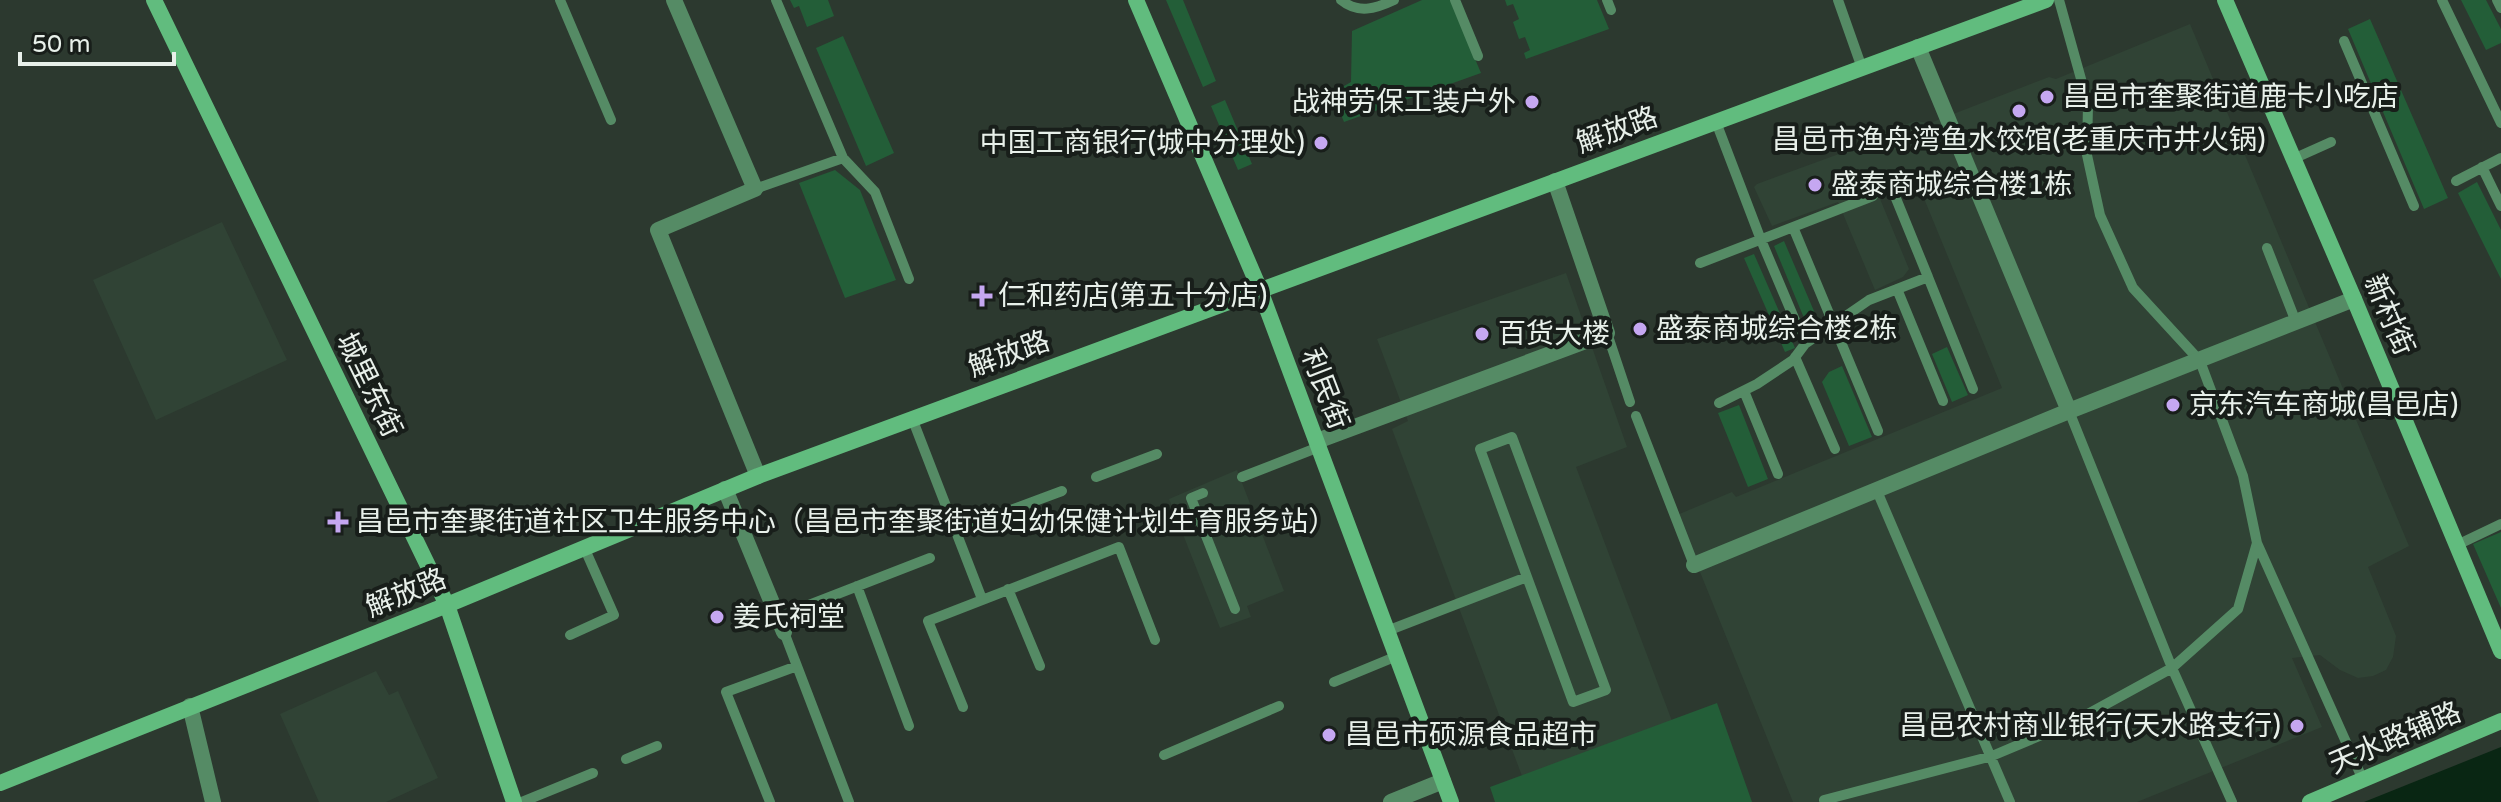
<svg xmlns="http://www.w3.org/2000/svg" width="2501" height="802" font-family="'Varela Round','Noto Sans SC',sans-serif">
  <style>
    .built { fill: #304335 }
    .green { fill: #235e38 }
    .water { fill: #092613 }
    .lines { fill: none; stroke-linecap: round; stroke-linejoin: round }
    .lane { stroke: #558b65; stroke-width: 10 }
    .street { stroke: #558b65; stroke-width: 16 }
    .secondary { stroke: #61bc7e; stroke-width: 16 }
    .poi-dot { fill: #c5a7f1; stroke: #181e1a; stroke-width: 3 }
    .labels { text-anchor: middle; dominant-baseline: central; stroke-width: 8; stroke-linejoin: round; paint-order: stroke }
    .poi-label { font-size: 28px; fill: #e8f0ea; stroke: #181e1a; text-anchor: start }
    .street-label { font-size: 28px; fill: #e8f0ea; stroke: #181e1a }
  </style>
  <rect width="100%" height="100%" fill="#2c392f"/>
  <path class="built" d="M2190 24 2409 546 2368 567 2396 636 2393 657 2386 670 2373 676 2358 678 2340 670 2320 655 2292 658 2322 727 2137 802H1793L1677 515 1732 492 1736 497 2002 388 1916 179 1878 194 1909 269 1903 277 1875 290 1838 202 1772 226 1754 187 1757 184 1858 147V144L1915 121 1930 123 2049 77 2056 79Z
    M222 222 287 360 156 420 93 280Z
    M1566 273 1627 447 1576 467 1672 721 1522 776 1392 429 1408 421 1377 339Z
    M1237 470 1284 591 1247 606 1251 617 1220 628 1169 499Z
    M376 671 389 695 398 691 438 778 386 802H319L280 714Z"/>
  <path class="green" d="M790 0H828L834 16 807 27 799 6 794 8Z
    M1166 0H1183L1216 81 1203 87Z
    M1422 0H1450L1481 73 1344 122 1332 93 1351 82 1352 31Z
    M1505 0H1597L1609 29 1526 59 1524 53 1530 50 1525 37 1519 39 1513 22 1519 19 1513 4 1507 6Z
    M2461 0H2486L2501 29V43L2486 50Z
    M2370 19 2448 198 2424 209 2348 29Z
    M843 36 894 153 866 166 816 48Z
    M1225 100 1252 164 1238 170 1211 106Z
    M835 170 860 190 896 280 845 298 799 183Z
    M2477 182 2501 230V279L2458 193Z
    M1784 241 1820 325 1809 330 1774 246Z
    M1754 254 1795 348 1785 352 1744 258Z
    M1947 347 1968 395 1952 402 1932 354Z
    M1842 366 1872 437 1849 446 1822 382 1829 372Z
    M1739 405 1768 479 1748 487 1718 413Z
    M2501 532V608L2473 544Z
    M1717 703 1752 802H1495L1490 787Z"/>
  <path class="water" d="M2501 747V802H2364Z"/>
  <g class="lines">
    <path class="lane" d="M560 0 611 120
      M776 0 843 158
      M1341 0C1358 14 1375 9 1394 0
      M1455 0 1478 56
      M1607 0 1611 10
      M1838 0 1862 68
      M2442 0 2501 123
      M2497 0 2501 8
      M2344 41 2414 206
      M1716 122 1761 240 1805 344
      M2293 159 2331 142
      M2482 167 2501 206
      M2456 181 2501 158
      M755 189 843 158 875 192 909 279
      M1895 196 1928 277
      M1793 227 1878 431
      M2267 248 2296 322
      M1700 263 1873 196
      M1897 289 1943 401
      M1607 333 1630 402
      M1795 357 1835 449
      M1744 391 1778 474
      M1719 403 1757 384 1793 360 1805 344 1869 300 1928 277 1973 389
      M2069 411 2172 668 2232 802
      M1636 416 1694 565
      M912 418 982 599
      M1096 477 1157 454
      M1242 477 1319 447
      M1877 491 2010 802
      M1203 493 1191 498 1235 609
      M1008 511 1062 491
      M956 531 971 525
      M2257 543 2363 780
      M2457 545 2501 524
      M857 586 909 726
      M1008 589 1040 666
      M778 617 930 558
      M1387 631 1527 577 1573 702 1606 690 1512 437 1480 449 1527 577
      M784 632 849 802
      M570 635 614 615 584 547
      M1334 682 1397 656
      M963 707 928 621 1119 547 1155 640
      M1164 755 1279 706
      M626 759 657 746
      M1824 800 1992 756 2077 720 2172 668 2238 609 2257 543 2243 476 2200 361 2133 288 2100 215 2087 155 2088 104 2059 0
      M522 802 593 773
      M770 802 726 692 797 666"/>
    <path class="street" d="M674 0 755 189 658 230 758 476
      M1918 47 2069 411
      M1317 441 1607 333 1555 181
      M725 489 784 632
      M1694 565 2069 411 2354 299
      M190 706 213 802
      M1391 802 1443 781"/>
    <path class="secondary" d="M154 0 447 605 514 802
      M1136 0 1260 290 1451 802
      M2225 0 2354 299 2501 651
      M0 783 447 605 758 476 2046 0
      M2310 802 2501 721"/>
  </g>
  <g class="poi-dot">
    <circle cx="2047" cy="97" r="8"/>
    <circle cx="1532" cy="102" r="8"/>
    <circle cx="2019" cy="111" r="8"/>
    <circle cx="1321" cy="143" r="8"/>
    <circle cx="1815" cy="185" r="8"/>
    <path d="M978 284h8v8h8v8h-8v8h-8v-8h-8v-8h8z"/>
    <circle cx="1640" cy="329" r="8"/>
    <circle cx="1482" cy="334" r="8"/>
    <circle cx="2173" cy="405" r="8"/>
    <path d="M334 510h8v8h8v8h-8v8h-8v-8h-8v-8h8z"/>
    <circle cx="717" cy="617" r="8"/>
    <circle cx="2297" cy="726" r="8"/>
    <circle cx="1329" cy="735" r="8"/>
  </g>
  <g class="labels">
    <g class="poi-label">
      <text x="2063" y="97">昌邑市奎聚街道鹿卡小吃店</text>
      <text x="1516" y="102" text-anchor="end">战神劳保工装户外</text>
      <text x="2019" y="140" text-anchor="middle">昌邑市渔舟湾鱼水饺馆(老重庆市井火锅)</text>
      <text x="1305" y="143" text-anchor="end">中国工商银行(城中分理处)</text>
      <text x="1831" y="185">盛泰商城综合楼1栋</text>
      <text x="998" y="296">仁和药店(第五十分店)</text>
      <text x="1656" y="329">盛泰商城综合楼2栋</text>
      <text x="1498" y="334">百货大楼</text>
      <text x="2189" y="405">京东汽车商城(昌邑店)</text>
      <text x="356" y="522">昌邑市奎聚街道社区卫生服务中心（昌邑市奎聚街道妇幼保健计划生育服务站）</text>
      <text x="733" y="617">姜氏祠堂</text>
      <text x="2281" y="726" text-anchor="end">昌邑农村商业银行(天水路支行)</text>
      <text x="1345" y="735">昌邑市硕源食品超市</text>
    </g>
    <g class="street-label">
      <text transform="translate(1617 130) rotate(-20)">解放路</text>
      <text transform="translate(2389 315) rotate(67)">新村街</text>
      <text transform="translate(1009 354) rotate(-20)">解放路</text>
      <text transform="translate(369 385) rotate(64)">城里东街</text>
      <text transform="translate(1325 389) rotate(69)">利民街</text>
      <text transform="translate(406 593) rotate(-22)">解放路</text>
      <text transform="translate(2395 738) rotate(-23)">天水路辅路</text>
    </g>
  </g>
  <path d="M20 52v12h154v-12" fill="none" stroke="#e8f0ea" stroke-width="4"/>
  <text x="32" y="52" font-size="24" fill="#e8f0ea" stroke="#181e1a" stroke-width="6" paint-order="stroke">50 m</text>
</svg>
